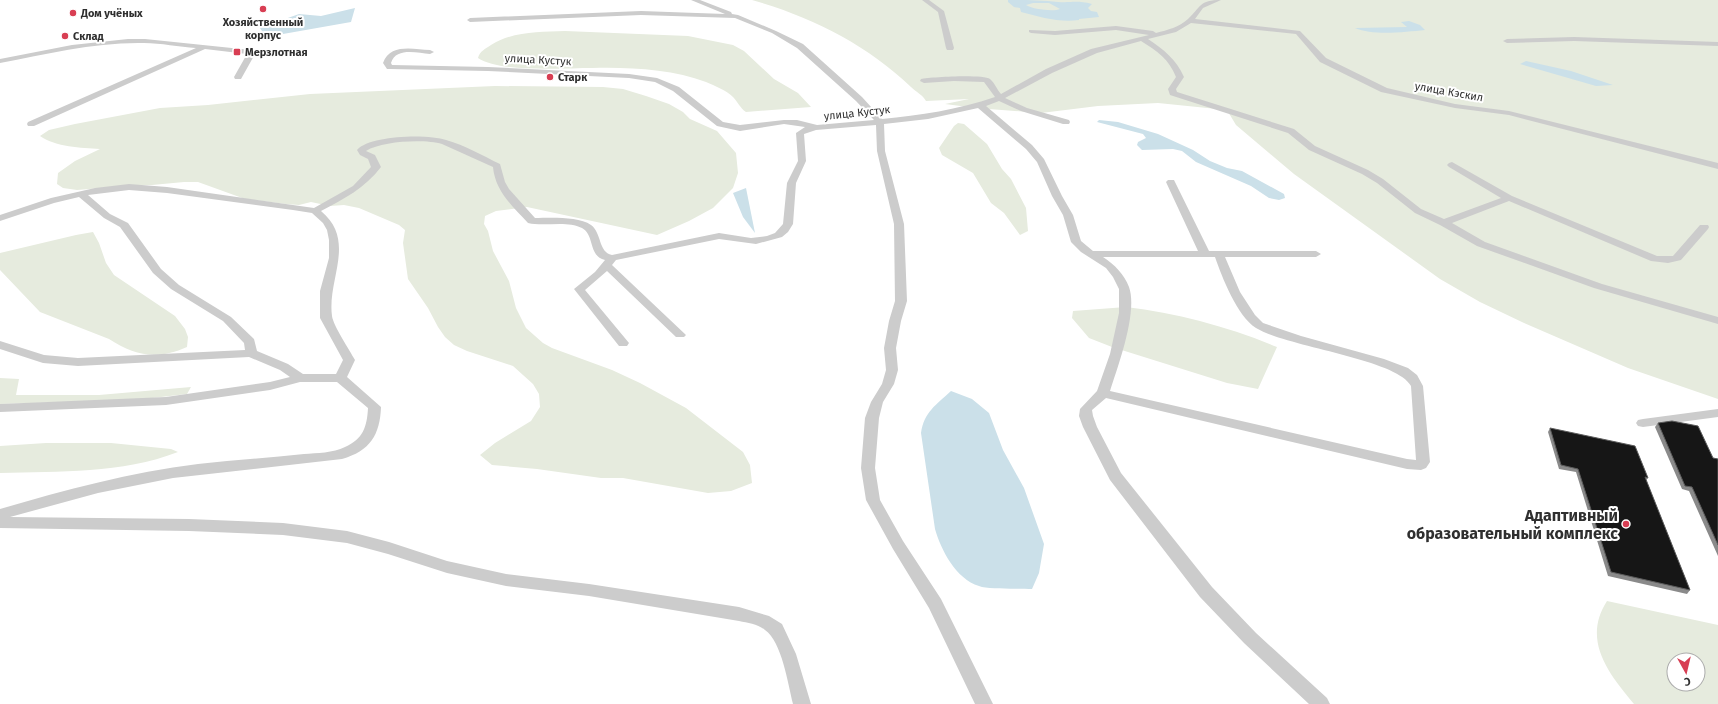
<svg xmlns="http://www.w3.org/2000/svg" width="1718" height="704" font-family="'Fira Sans',sans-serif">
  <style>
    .green { fill: #e6ebde; fill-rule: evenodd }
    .water { fill: #cbe0e9; fill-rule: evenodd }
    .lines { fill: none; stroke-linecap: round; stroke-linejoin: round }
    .minor { fill: #ccc; fill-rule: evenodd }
    .wall { fill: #8a8a8a }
    .building { fill: #161616; stroke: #5c5c5c }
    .poi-dot { fill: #d83e53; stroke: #fff; stroke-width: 1.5 }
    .labels { text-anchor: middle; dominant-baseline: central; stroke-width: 4; stroke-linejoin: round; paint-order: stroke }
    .far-poi-label { font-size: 11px; font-weight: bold; fill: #2f2f2f; stroke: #fff; text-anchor: start }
    .far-street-label { font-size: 11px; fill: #2f2f2f; stroke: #fff }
    .near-poi-label { font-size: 16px; font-weight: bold; fill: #2f2f2f; stroke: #fff; text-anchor: end }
  </style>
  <rect width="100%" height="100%" fill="#fff"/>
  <path class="green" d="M752 0H1718V399L1628 368 1524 323 1480 302 1440 279 1294 174 1236 125 1227 110 1158 103 1098 106 1041 113 976 108 945 104 969 99 926 101C923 95 916 92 911 87 866 44 812 17 752 0Z
    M565 31 688 36 733 45 744 51 774 79 798 93 811 107 746 112C740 108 738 102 733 97 726 90 715 86 706 82 672 69 628 67 592 68 565 68 500 73 478 58 480 51 485 49 491 45 514 31 539 32 565 31Z
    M495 86 603 87 623 89 646 96 669 104 683 112 690 119 717 131 736 153 738 173 733 188 713 208 689 221 657 235 527 207 496 211 485 216 484 224 488 231 493 251 509 281 516 308 526 328 543 343 552 348 612 370 640 383 686 408 743 452 750 465 752 483 731 491 708 493 623 478H601L537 469 492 465 480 455 495 443 531 421 540 407 539 394 533 384 513 366 467 351 454 345 445 337 438 327 428 308 408 279 403 243 405 230 399 225 359 208 344 205 330 206 311 202 299 205 286 204 245 199 198 182H184L152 185H138L77 190 63 188 57 184 58 173 75 161 100 149C81 148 56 147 40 136L49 130 75 124 160 108 208 105 310 94Z
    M958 123 964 124 987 144 1002 169 1011 179 1026 208 1028 231 1020 235 1004 213 991 203 973 173 942 155 939 148 954 126Z
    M93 232 99 243 106 263 114 275 175 316 185 329 188 337 187 347C158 360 135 356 109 339L40 312 0 270V253L76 235Z
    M1126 307C1177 313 1229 327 1277 347L1258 389 1227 383 1112 347 1089 338 1072 318 1073 311Z
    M0 378 19 379 16 395H99L191 387 187 394 135 400 0 404Z
    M46 443H111L171 449 178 452C121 474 60 471 0 473V446Z
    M1607 601 1718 625V704H1634C1608 673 1582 640 1607 601ZM1674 660H1698V684H1674Z"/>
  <path class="water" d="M1008 0C1025 0 1042 0 1058 2 1072 3 1076 0 1092 4L1088 8 1091 11 1097 12 1099 17 1079 19V20C1060 23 1040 17 1021 12L1020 8 1014 7 1008 2ZM1033 3H1049L1060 9C1053 12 1032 9 1026 5Z
    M355 8 351 22 266 37 260 28 299 14 321 16Z
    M1409 21 1420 25 1425 30C1405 32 1373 36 1355 28L1407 27 1401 22Z
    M1526 61 1571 71 1613 85 1596 86 1520 64Z
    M1099 120 1118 122 1158 134 1193 150 1210 161 1227 168 1242 171 1284 194 1285 198 1279 200 1269 198 1251 186 1196 162 1182 151 1173 149 1142 150 1137 145 1138 142 1146 138 1143 134 1097 122Z
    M746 188 755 233 743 217 733 193Z
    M951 391 972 399 989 413 1003 450 1024 488 1044 544 1039 573 1032 589C1020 588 989 590 979 586 956 579 941 550 935 529L921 433C924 412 936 405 951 391Z"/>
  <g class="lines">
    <path class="minor" d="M691 0H700L731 12 732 14 738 15 776 31 803 44 862 97 882 119C920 115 958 110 995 97L984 82 954 81 924 83 920 81 921 79C931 77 983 74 990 79 995 83 997 90 1001 94L1046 69 1091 49 1149 35 1116 30 1055 35 1031 33 1029 32V30L1055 31 1116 26 1153 31 1156 33C1168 30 1179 27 1188 19 1201 7 1199 0 1221 0L1203 8 1195 19 1300 31 1326 58 1387 88 1455 104 1509 111 1718 163V169L1509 115 1455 108 1381 92 1320 62 1296 34 1191 23 1176 32 1148 39C1164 50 1176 59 1184 77L1176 89 1177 92 1294 129 1315 146 1368 170 1383 179 1421 209 1444 219 1501 198 1449 167 1447 165 1449 163 1452 162 1512 196 1657 256H1673L1700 225H1708L1709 227 1708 229 1681 260 1668 263 1651 261 1509 201 1452 223 1485 242 1602 284 1718 317V324L1594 288 1477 246 1440 225 1415 213 1377 183 1362 174 1309 150 1288 133 1170 95 1168 89 1176 77C1169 59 1157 51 1141 41L1097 53 1052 73 1005 98 1027 108 1069 120 1070 122 1069 124H1063L1021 111 999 101 986 106 1032 145 1044 159 1062 196 1073 215 1081 241 1093 251H1198L1166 182 1168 180H1174L1209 251H1316L1321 254 1316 257H1225L1240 292 1255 315 1263 323 1301 336 1384 359 1408 368 1417 375 1423 386 1430 462 1426 468 1421 470 1407 469 1106 398 1092 410 1093 416 1097 427 1121 473 1212 587 1256 633 1327 698 1330 704H1309L1244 643 1200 597 1110 480 1083 427 1079 416 1080 409 1097 391 1110 354 1119 313V289L1113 277 1106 268 1081 252 1071 242 1063 215 1052 196 1037 162 1026 149 978 108 928 119 884 124 885 151 904 224 907 301 901 321 896 348 898 370 894 384 883 402 879 418 875 468 880 500 903 541 941 599 993 704H975L929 608 893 549 866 500 861 468 865 418 871 402 882 384 886 370 884 348 889 321 895 301 894 224 877 151 876 125 816 130 804 134 806 161 796 183 793 224 788 232 782 237 756 244 719 239 616 260 612 265 686 335 684 337H676L607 271 585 290 629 343 627 346H619L574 289 595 272 605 260C588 256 595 235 582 228 566 220 545 227 528 223 513 207 495 191 493 167L442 144C424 139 382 141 366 151L375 155 381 167C365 188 344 199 321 211 357 241 327 279 332 316 333 325 350 351 355 360L347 377 381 407C380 435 370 451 342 459L173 478 98 493 10 517 189 519 283 523 347 531 389 542 447 561 506 574 589 584 739 607 769 616 782 624 796 654 811 704H793C788 684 782 642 765 630 758 624 748 623 739 621L589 596 506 586 447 573 388 554 347 543 283 535 189 531 0 528V509C65 490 131 472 198 464 233 460 269 458 304 454 317 453 333 453 345 447 363 439 367 427 368 408L337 382H300L270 390 166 405 0 412V404L166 397 270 382 290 377 280 370 249 357 78 366 43 363 0 349V341L44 355 78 358 245 350 244 343 223 321 171 289 153 273 120 227 104 218 79 197 54 203 0 221V215L51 198 95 188 129 184 167 187 314 208 353 186 371 167 368 159 360 155 357 150C370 135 428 134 446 140 465 145 483 156 500 164L505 182 509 189 535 218C550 218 578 216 591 225 602 233 598 252 612 255L719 233 751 238 767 236 775 233 783 224 787 183 798 161 796 133 805 127 784 124 740 131 717 126 673 91 655 82 629 78 488 71 390 69H387L383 63C390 43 413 49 430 50L434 52 430 54C417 53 396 47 391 63L392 65 488 67 629 74 657 78 679 87 723 122 740 125 784 120H797L817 125 874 120 856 101 797 48 772 33 735 18 641 15 470 22 467 20 470 18 641 11 725 14ZM129 190 167 193 293 210 312 213 323 223 327 230 329 240V258L320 291V318L343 360 336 374H303L288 364 257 351 254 339 231 317 179 285 161 269 128 223 110 214 88 195ZM1103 257H1215C1222 277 1237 316 1256 328 1287 347 1397 359 1411 386L1416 460 1407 459 1110 391C1118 366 1138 312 1129 287 1124 274 1115 265 1103 257Z
      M922 0H929L944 11 954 48 953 50H947L946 48 938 12Z
      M1574 37 1718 42V46L1574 41 1507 43 1503 41 1507 39Z
      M128 39H145L251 50H254L255 54 241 79H235L234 77 247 54 205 49 34 126H28L27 124 28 122 196 48C179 47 161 43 144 43 95 42 47 54 0 63V59L72 45Z
      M1718 409V417L1643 427 1638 426 1636 423 1638 420 1643 419Z"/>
  </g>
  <path class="wall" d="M1658 423 1713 458 1718 459V556L1689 491 1682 489 1655 427Z
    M1550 428 1648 478 1646 480 1690 590 1687 594 1608 576 1576 472 1559 469 1548 432Z"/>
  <path class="building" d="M1672 421 1698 426 1713 458 1718 459V545L1692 487 1685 486 1658 423Z
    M1550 428 1635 446 1648 478 1645 477 1690 590 1611 572 1578 469 1561 465Z"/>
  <g class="poi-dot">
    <circle cx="263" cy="9" r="4"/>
    <circle cx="73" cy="13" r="4"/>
    <circle cx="65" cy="36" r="4"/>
    <rect x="233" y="48" width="8" height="8" rx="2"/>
    <circle cx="550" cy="77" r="4"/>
    <circle cx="1626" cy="524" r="4"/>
  </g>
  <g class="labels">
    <g class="far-poi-label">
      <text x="81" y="13">Дом учёных</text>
      <text x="263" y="22" text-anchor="middle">Хозяйственный<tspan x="263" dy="13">корпус</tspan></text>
      <text x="73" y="36">Склад</text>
      <text x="245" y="52">Мерзлотная</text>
      <text x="558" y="77">Старк</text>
    </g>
    <g class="far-street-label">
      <text transform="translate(538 60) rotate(3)">улица Кустук</text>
      <text transform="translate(1449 92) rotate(10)">улица Кэскил</text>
      <text transform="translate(857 113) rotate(-6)">улица Кустук</text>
    </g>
    <g class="near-poi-label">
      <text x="1618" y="515">Адаптивный<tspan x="1618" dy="18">образовательный комплекс</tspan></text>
    </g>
  </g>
  <g transform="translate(1686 672) rotate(172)"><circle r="19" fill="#ffffff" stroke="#acacac"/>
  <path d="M0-3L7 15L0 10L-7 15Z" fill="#d83e53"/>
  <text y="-6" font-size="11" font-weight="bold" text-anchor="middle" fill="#2f2f2f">С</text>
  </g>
</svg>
